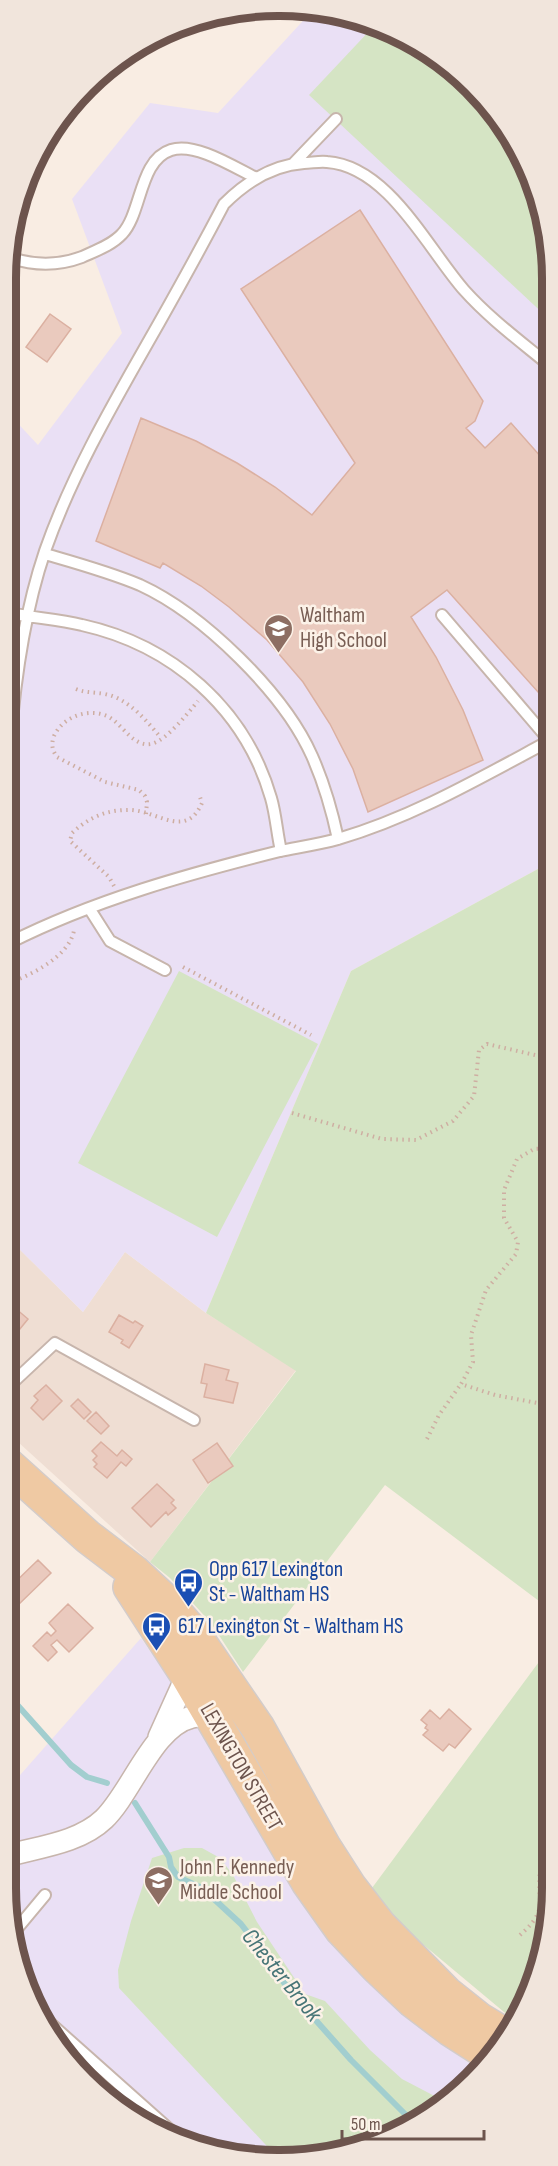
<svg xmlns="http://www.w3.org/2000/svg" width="558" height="2166" font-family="'Sofia Sans Condensed',sans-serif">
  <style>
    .residential { fill: #efded3 }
    .education { fill: #eae0f5 }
    .green { fill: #d5e4c4 }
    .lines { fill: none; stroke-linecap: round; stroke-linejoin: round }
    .stream { stroke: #a2cecf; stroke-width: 6 }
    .building { fill: #eacabe; stroke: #dbb0a1; stroke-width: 1.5 }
    .service-casing { stroke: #c7b5ac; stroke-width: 14 }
    .minor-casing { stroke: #c7b5ac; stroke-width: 24 }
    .primary-casing { stroke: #d3ccca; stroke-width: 36 }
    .path { stroke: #ceaea2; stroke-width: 4; stroke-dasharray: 1.5 4.5; stroke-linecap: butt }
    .service { stroke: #fff; stroke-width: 10 }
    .minor { stroke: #fff; stroke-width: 21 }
    .primary { stroke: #efc9a3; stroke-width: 33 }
    .labels { text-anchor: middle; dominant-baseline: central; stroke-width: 5; stroke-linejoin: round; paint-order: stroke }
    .education-label { font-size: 22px; fill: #785e54; stroke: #fcf2e8; text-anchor: start }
    .transit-label { font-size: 22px; fill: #164399; stroke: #fcf2e8; text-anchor: start }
    .street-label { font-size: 22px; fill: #6d544d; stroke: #fcf2e8 }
    .water-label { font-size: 24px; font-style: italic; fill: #477577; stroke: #fcf2e8 }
    .rim { fill: none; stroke: #6d544d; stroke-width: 8 }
  </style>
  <rect width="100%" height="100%" fill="#f9ede3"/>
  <path class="residential" d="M8 1238 83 1312 125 1252 206 1313 296 1370 150 1562 7 1432Z"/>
  <path class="education" d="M312 11H332L415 42 484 99 531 174 550 244 549 863 351 971 206 1313 125 1252 83 1312 8 1238 11 416 38 445 122 333 72 199 150 103 218 113Z
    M141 1638 174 1686 289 1879 393 2004 431 2036 476 2068 445 2104 350 2151 261 2159 158 2132 74 2067 27 1991 6 1887V1791Z"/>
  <path class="green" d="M373 27 415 42 484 99 531 174 550 244V320L309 95Z
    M549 863 547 1607 385 1485 243 1672 211 1623 170 1578 150 1562 296 1371 206 1313 351 971Z
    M179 971 318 1044 217 1237 78 1163Z
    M547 1651V1940L516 2022 401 1926 372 1888Z
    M184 1848H202L220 1858 233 1875 257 1922 305 1994 325 2001 370 2050 402 2079 446 2102 445 2104 350 2151 278 2158 119 1988 118 1970 131 1921 152 1858Z"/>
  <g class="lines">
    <path class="stream" d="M7 1682 12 1699 71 1765 87 1777 107 1783
      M135 1803 169 1857 171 1867 178 1877 202 1888 241 1924 271 1963 289 1990 351 2060 411 2120"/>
  </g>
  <path class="building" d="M133 50 124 63 121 61 115 71 111 69 127 52Z
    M360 210 483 401 475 421 466 428 485 448 511 423 549 466V681L538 692 447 590 411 617 436 657 463 710 483 760 368 812 353 769 330 724 303 682 267 640 229 607 201 586 163 563 160 568 96 541 141 418 196 441 237 463 275 487 312 515 355 463 241 289Z
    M11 279 19 281 11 303Z
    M50 314 71 329 47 362 26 347Z
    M15 1308 28 1319 11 1340 8 1337V1318Z
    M119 1315 133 1323 135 1321 143 1326 129 1348 121 1343 123 1340 109 1332Z
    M205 1364 229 1370 226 1380 238 1383 233 1403 204 1397 207 1384 201 1383Z
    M46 1385 62 1401 43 1420 31 1408 38 1400 34 1396Z
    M78 1399 91 1412 84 1419 71 1406Z
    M96 1412 109 1426 101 1434 87 1421Z
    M101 1442 117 1456 122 1450 132 1459 126 1466 121 1462 107 1478 94 1467 97 1464 93 1460 97 1456 92 1451Z
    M217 1443 233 1466 208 1483 193 1460Z
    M157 1484 174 1500 171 1503 176 1508 168 1515 166 1512 151 1527 132 1508Z
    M38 1560 51 1573 14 1609 7 1601V1590Z
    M68 1604 93 1628 69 1652 57 1640 51 1645 57 1652 48 1661 33 1646 47 1632 51 1636 56 1631 49 1623Z
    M449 1709 471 1729 455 1748 449 1744 443 1751 423 1735 428 1730 425 1728 427 1725 421 1720 430 1710 440 1719Z"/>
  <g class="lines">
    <defs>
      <path id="service" d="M293 164 336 119
        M11 258C36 266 58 266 82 257 95 251 112 245 122 234 142 213 139 160 171 150 195 142 234 167 256 178
        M10 515V509
        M45 554C76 563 109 572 140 585 203 614 284 693 312 756 324 783 332 811 338 839
        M10 613C34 618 58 619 82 625 172 645 245 708 271 798 276 815 277 834 281 851
        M442 615 549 740
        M10 743C15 678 24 613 45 551 73 471 117 397 159 323 181 284 203 244 224 204 246 182 273 165 304 163 311 163 320 161 327 162 388 166 428 249 464 290 489 318 520 341 549 365
        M89 908 110 941 165 970
        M9 943C94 900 188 874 280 851 300 847 320 844 338 839 413 817 480 778 549 741
        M8 1387 55 1343 194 1420
        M15 1931 45 1895
        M41 2015 178 2137"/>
      <path id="minor" d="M159 1737 187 1675
        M6 1856C38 1847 79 1843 104 1819 132 1792 153 1726 192 1717 201 1715 211 1715 220 1714"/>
      <path id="primary" d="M7 1464 88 1537 134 1572 163 1599 193 1633 258 1728 324 1847 349 1886 380 1926 446 1993 480 2020 505 2035
        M130 1587 187 1675 308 1882 342 1930 377 1967 413 2001 450 2029 489 2054"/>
    </defs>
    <use href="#service" class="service-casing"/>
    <use href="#minor" class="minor-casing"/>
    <use href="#primary" class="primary-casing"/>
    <path class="path" d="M76 689C86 693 94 692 105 694 129 699 146 720 161 738
      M146 814 147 802 145 796 139 790 105 782 57 757C52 750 51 744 54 736 63 716 90 707 109 717 123 725 133 747 151 744 166 741 188 713 198 701
      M114 886 109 877 70 841 72 833C89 817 108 809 132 810 159 812 186 839 202 803L199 794
      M183 967 311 1035
      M9 983C31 975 70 956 74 930
      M292 1113 382 1139 416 1140 453 1121 474 1096 479 1050 487 1044 548 1058
      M548 1405 495 1395 461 1384 473 1362 471 1335 486 1290 516 1254 518 1242 504 1218V1190L517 1159 534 1149 548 1148
      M427 1439 439 1415 461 1384
      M520 1935C550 1909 536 1902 540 1871 541 1862 544 1852 547 1843"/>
    <use href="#service" class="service"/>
    <use href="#minor" class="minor"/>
    <use href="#primary" class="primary"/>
  </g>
  <defs>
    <symbol id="school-pin" viewBox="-11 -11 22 30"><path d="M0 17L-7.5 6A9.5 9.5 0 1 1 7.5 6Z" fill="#8d6e63" stroke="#fcf2e8"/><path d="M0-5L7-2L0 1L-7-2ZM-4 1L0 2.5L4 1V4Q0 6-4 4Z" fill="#fff"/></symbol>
    <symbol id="bus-pin" viewBox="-11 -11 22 30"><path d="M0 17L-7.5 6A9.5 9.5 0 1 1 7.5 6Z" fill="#1a4fb4" stroke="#fcf2e8"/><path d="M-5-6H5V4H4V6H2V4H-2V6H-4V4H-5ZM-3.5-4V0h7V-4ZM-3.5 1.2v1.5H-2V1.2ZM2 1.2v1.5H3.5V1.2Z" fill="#fff"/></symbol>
  </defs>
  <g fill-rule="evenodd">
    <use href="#school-pin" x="262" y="612" width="33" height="45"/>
    <use href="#bus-pin" x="172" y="1566" width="33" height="45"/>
    <use href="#bus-pin" x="140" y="1610" width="33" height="45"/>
    <use href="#school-pin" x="142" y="1864" width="33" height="45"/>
  </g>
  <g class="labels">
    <g class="education-label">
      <text x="300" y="615">Waltham<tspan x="300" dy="25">High School</tspan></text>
      <text x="180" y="1867">John F. Kennedy<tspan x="180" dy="25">Middle School</tspan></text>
    </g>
    <g class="transit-label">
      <text x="209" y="1569">Opp 617 Lexington<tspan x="209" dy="25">St - Waltham HS</tspan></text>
      <text x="178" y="1626">617 Lexington St - Waltham HS</text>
    </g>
    <g class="street-label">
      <text transform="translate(241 1767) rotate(60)">LEXINGTON STREET</text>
    </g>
    <g class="water-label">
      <text transform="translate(282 1975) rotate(51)">Chester Brook</text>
    </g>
  </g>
  <path d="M0 0H558V2166H0ZM278 16H280A262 262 0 0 1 542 278V1888A262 262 0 0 1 280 2150H278A262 262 0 0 1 16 1888V278A262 262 0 0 1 278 16Z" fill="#f1e5dc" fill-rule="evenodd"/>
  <path class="rim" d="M278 16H280A262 262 0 0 1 542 278V1888A262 262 0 0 1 280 2150H278A262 262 0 0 1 16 1888V278A262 262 0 0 1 278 16Z"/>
  <path d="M342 2130v9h142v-9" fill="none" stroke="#6d544d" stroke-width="3"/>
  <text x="351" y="2130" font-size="18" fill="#6d544d" stroke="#fcf2e8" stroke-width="4.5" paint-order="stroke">50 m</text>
</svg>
